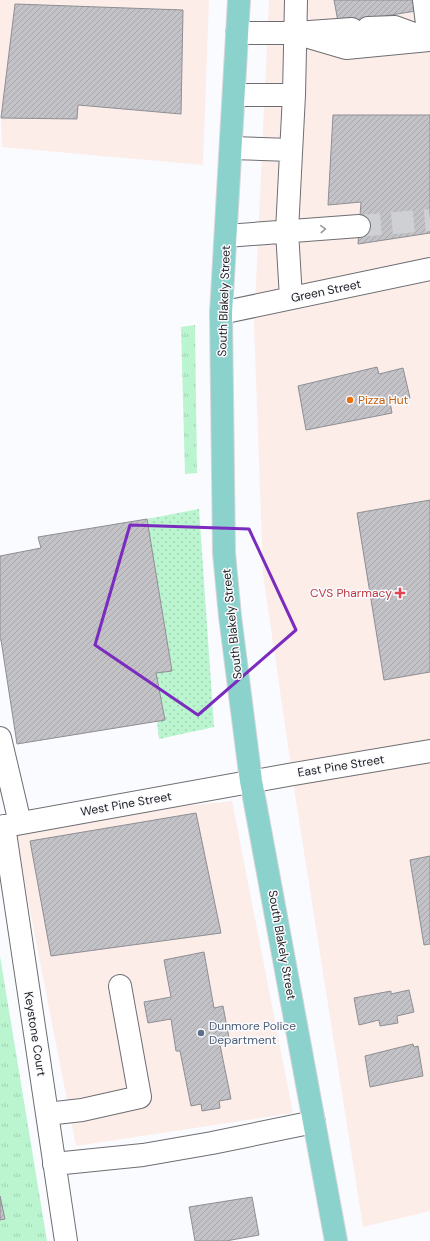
<svg xmlns="http://www.w3.org/2000/svg" width="430" height="1241" font-family="'DM Sans',sans-serif">
  <style>
    .commercial { fill: #fdede9 }
    .grass { fill: url(#grass-tufts) }
    .garden { fill: url(#garden-dots) }
    .building { fill: url(#building-hatch); stroke: #8e8f94 }
    .lines { fill: none; stroke-linecap: round; stroke-linejoin: round }
    .minor-tunnel { stroke: #cfd0d3; stroke-width: 22; stroke-dasharray: 22 11; stroke-linecap: butt }
    .minor-casing { stroke: #6d6e72; stroke-width: 24 }
    .major-casing { stroke: #d7d7d8; stroke-width: 24 }
    .minor { stroke: #fff; stroke-width: 22 }
    .major { stroke: #8bd2cd; stroke-width: 22 }
    .oneway { stroke: #9c9c9c }
    .marked { fill: none; stroke: #7b2cbf; stroke-width: 3; stroke-linejoin: round }
    .food-dot { fill: #e8710a; stroke: #fafbff; stroke-width: 1.5 }
    .health-dot { fill: #e0444e; stroke: #fafbff; stroke-width: 1.5 }
    .service-dot { fill: #5c6f8a; stroke: #fafbff; stroke-width: 1.5 }
    .labels { text-anchor: middle; dominant-baseline: central; stroke-width: 3; stroke-linejoin: round; paint-order: stroke }
    .street-label { font-size: 12px; fill: #222224; stroke: #fafbff }
    .food-label { font-size: 12px; fill: #c56008; stroke: #fafbff; text-anchor: start }
    .health-label { font-size: 12px; fill: #be3a42; stroke: #fafbff; text-anchor: end }
    .service-label { font-size: 12px; fill: #4e5e75; stroke: #fafbff; text-anchor: start }
  </style>
  <defs>
    <pattern id="grass-tufts" width="24" height="20" patternUnits="userSpaceOnUse"><rect width="24" height="20" fill="#baf5d0"/><path d="M3 7l-1-3M5 7V3M7 7l1-3M15 17l-1-3M17 17v-4M19 17l1-3" fill="none" stroke="#a0d2b2"/></pattern>
    <pattern id="garden-dots" width="8" height="8" patternUnits="userSpaceOnUse"><rect width="8" height="8" fill="#baf5d0"/><path d="M2 2h.1M6 6h.1" fill="none" stroke="#a0d2b2" stroke-width="1.8" stroke-linecap="round"/></pattern>
    <pattern id="building-hatch" width="6" height="6" patternUnits="userSpaceOnUse"><rect width="6" height="6" fill="#c2c2c7"/><path d="M-1 1l2-2M0 6l6-6M5 7l2-2" fill="none" stroke="#a6a6ab"/></pattern>
  </defs>
  <rect width="100%" height="100%" fill="#fafbff"/>
  <path class="commercial" d="M0 0H209L203 165 2 147 0 100Z
    M269 0H430V1211L363 1227 296 801 263 574 254 325Z
    M232 801 293 1113 76 1146 13 824Z"/>
  <path class="grass" d="M195 325 197 473 185 474 181 327Z
    M0 956 47 1241H0Z"/>
  <path class="garden" d="M199 509 214 727 159 739 157 721 165 720 156 673 172 670 147 519Z"/>
  <path class="building" d="M334 0H414L416 11 366 19 369 32 339 27Z
    M15 4 183 10 181 114 78 105 77 119 1 118Z
    M333 115H430V233L358 244 361 202 328 205Z
    M377 367 379 374 403 368 410 398 390 402 392 413 306 430 298 386Z
    M430 500V672L384 680 357 513Z
    M147 519 172 671 156 673 165 720 17 744 1 640H0V556L41 548 38 537Z
    M196 813 221 933 51 956 30 841Z
    M430 856V944L424 945 410 860Z
    M204 952 214 1008 223 1006 230 1043 220 1045 231 1099 219 1101 220 1108 202 1111 201 1104 191 1106 180 1051H176L171 1019 148 1023 144 1002 171 997 164 960Z
    M409 990 414 1012 397 1016 398 1023 380 1026 379 1020 359 1025 354 998 391 991V994Z
    M413 1044 414 1047 418 1046 423 1076 370 1087 365 1056Z
    M0 1196 5 1219 0 1220Z
    M252 1197 259 1235 226 1241H195L189 1207Z"/>
  <g class="lines">
    <path class="minor-tunnel" d="M359 226 430 220"/>
    <defs>
      <path id="minor" d="M368 28 395 27 425 38
        M237 33H295L352 29
        M295 33 346 48 429 40 424 0
        M234 95H294
        M231 148 291 150
        M226 236 359 226
        M291 298 287 231 294 95 296 0
        M221 313 430 269
        M0 738 20 823
        M4 826 66 1241
        M0 827 288 775 430 751
        M47 1114 82 1110 140 1097 120 986
        M54 1164 143 1155 212 1143 314 1122"/>
      <path id="major" d="M239 0 221 313 224 553 230 616 251 781 336 1241"/>
    </defs>
    <use href="#minor" class="minor-casing"/>
    <use href="#major" class="major-casing"/>
    <use href="#minor" class="minor"/>
    <use href="#major" class="major"/>
  </g>
  <defs><path id="oneway-chevron" d="M-2-3.5L2.5 0L-2 3.5" fill="none" stroke-width="1.6" stroke-linecap="round" stroke-linejoin="round"/></defs>
  <use class="oneway" href="#oneway-chevron" transform="translate(323 229) rotate(-4)"/>
  <path class="marked" d="M130 525 249 529 296 630 198 715 95 645Z"/>
  <circle class="food-dot" cx="350" cy="400" r="4"/>
  <path class="health-dot" d="M398 587h4v4h4v4h-4v4h-4v-4h-4v-4h4z"/>
  <circle class="service-dot" cx="201" cy="1033" r="4"/>
  <g class="labels">
    <g class="street-label">
      <text transform="translate(326 291) rotate(-12)">Green Street</text>
      <text transform="translate(224 301) rotate(-88)">South Blakely Street</text>
      <text transform="translate(232 624) rotate(-96)">South Blakely Street</text>
      <text transform="translate(341 766) rotate(-9)">East Pine Street</text>
      <text transform="translate(126 804) rotate(-10)">West Pine Street</text>
      <text transform="translate(282 945) rotate(80)">South Blakely Street</text>
      <text transform="translate(35 1034) rotate(81)">Keystone Court</text>
    </g>
    <g class="food-label">
      <text x="358" y="400">Pizza Hut</text>
    </g>
    <g class="health-label">
      <text x="392" y="593">CVS Pharmacy</text>
    </g>
    <g class="service-label">
      <text x="209" y="1026">Dunmore Police<tspan x="209" dy="14">Department</tspan></text>
    </g>
  </g>
</svg>
